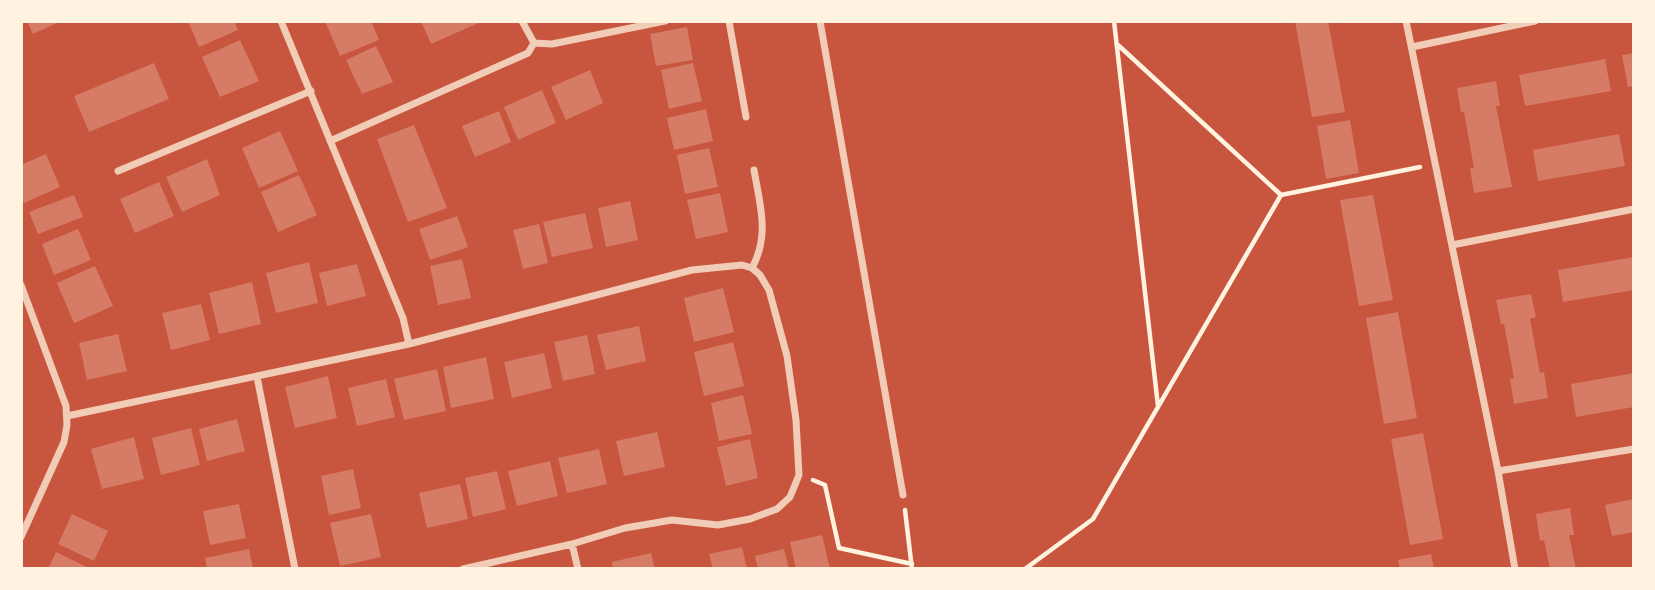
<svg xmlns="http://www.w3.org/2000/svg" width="1655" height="590" font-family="Barlow,sans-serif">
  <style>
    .building { fill: #d67c66 }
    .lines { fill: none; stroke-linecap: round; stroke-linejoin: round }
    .path { stroke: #fff3e0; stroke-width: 4.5 }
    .minor { stroke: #f1ccb7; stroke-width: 7 }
  </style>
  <rect width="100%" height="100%" fill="#c8553d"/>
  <path class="building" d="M27 21H61L33 34Z
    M188 21H234L238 30 199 47Z
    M325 21H371L379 40 340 56Z
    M421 21H483L431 44Z
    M1295 21H1328L1345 112 1312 117Z
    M687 27 693 60 656 66 650 34Z
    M240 40 259 81 220 97 202 57Z
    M376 46 393 82 362 94 346 60Z
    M1634 53V86L1628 87 1622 55Z
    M1605 59 1611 91 1525 106 1519 75Z
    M154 63 169 99 89 132 74 96Z
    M693 63 702 101 669 109 661 70Z
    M590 70 603 103 566 120 551 87Z
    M1496 81 1500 106H1496L1512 187 1474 193 1470 168H1474L1464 112H1461L1457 88Z
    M542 90 556 123 518 140 504 107Z
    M706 109 713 141 674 150 667 118Z
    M499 111 511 142 475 157 462 126Z
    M1350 120 1359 173 1326 179 1317 126Z
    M414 125 447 208 408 222 377 139Z
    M280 131 298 171 259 188 242 148Z
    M1619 134 1625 166 1538 181 1533 150Z
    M709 148 718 187 685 194 677 155Z
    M46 154 60 187 24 203 21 195V165Z
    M207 159 220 195 182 212 166 177Z
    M299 175 317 215 278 232 261 192Z
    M159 182 174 216 135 233 120 199Z
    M720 193 728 232 696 239 687 200Z
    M74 195 83 217 38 234 29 212Z
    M1373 195 1393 300 1359 306 1340 200Z
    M630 201 638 240 606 247 598 208Z
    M585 213 593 248 552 257 543 222Z
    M457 216 468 247 430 260 419 229Z
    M539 224 548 263 523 269 513 230Z
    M78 229 91 260 54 275 42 244Z
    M1634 257V290L1563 302 1558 270Z
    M462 259 471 298 438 305 430 266Z
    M309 262 318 303 276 313 266 273Z
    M357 264 366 296 327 306 319 273Z
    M95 266 113 306 74 323 57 283Z
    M252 282 261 324 219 334 209 293Z
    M723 288 734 332 694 342 684 298Z
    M1531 294 1536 317 1530 319 1540 373 1544 372 1548 398 1514 404 1510 379 1514 378 1504 324H1501L1496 300Z
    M201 304 210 340 171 350 162 313Z
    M1398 312 1417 418 1384 424 1366 318Z
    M639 326 646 361 606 370 597 335Z
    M118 334 127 371 87 380 79 343Z
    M587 335 595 374 563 381 554 342Z
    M733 342 744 386 704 396 694 352Z
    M544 353 552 388 512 398 504 362Z
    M486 357 494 399 451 408 443 367Z
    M437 369 446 411 404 420 394 379Z
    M1634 373V407L1576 417 1571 384Z
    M328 376 337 418 295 428 285 387Z
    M386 379 395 417 357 426 348 388Z
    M743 395 752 434 719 441 711 403Z
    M237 419 245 451 207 461 199 429Z
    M191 428 200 465 161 475 152 438Z
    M657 432 665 467 624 476 616 441Z
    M1423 433 1443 539 1410 545 1391 439Z
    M134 437 144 479 102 489 91 449Z
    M750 439 758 478 726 486 717 447Z
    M599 449 607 484 567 493 558 458Z
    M550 461 558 496 517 506 508 471Z
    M353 469 361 508 329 515 321 476Z
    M497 471 506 509 473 517 465 478Z
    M460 484 468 519 427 528 419 493Z
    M1634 499V532L1612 536 1605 505Z
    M239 504 246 538 210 545 203 511Z
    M1570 508 1574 535H1569L1576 569H1550L1544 540 1540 541 1536 514Z
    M72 514 108 531 94 561 58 544Z
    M371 514 381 557 340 566 330 523Z
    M822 535 830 569H796L790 542Z
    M742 547 747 569H713L709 554Z
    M249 549 253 569H207L205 558Z
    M784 549 789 569H758L755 556Z
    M56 552 91 569H48Z
    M651 553 655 569H613L612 562Z
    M1431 554 1434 569H1400L1398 560Z"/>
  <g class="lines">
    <path class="path" d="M1114 21 1158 406
      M1118 45 1281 195
      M813 480 825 485 839 548 912 564
      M905 510 912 569
      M1025 569 1093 519 1281 195 1420 167"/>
    <path class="minor" d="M281 21 403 318 409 344
      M729 21 746 117
      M820 21 903 495
      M1406 21 1498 471 1515 569
      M534 43 552 44 665 21
      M1412 47 1535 21
      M330 141 528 53 534 43 522 21
      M118 171 311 91
      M1452 245 1634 209
      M752 268C770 235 760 205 754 170
      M21 285 66 406 67 425 64 442 21 537
      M257 377 295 569
      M67 416 409 344 692 270 742 265 752 268 760 275 769 290 787 356 796 420 799 475 790 497 777 509 750 519 718 525 672 520 625 528 572 544 463 569
      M1498 471 1634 449
      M572 544 578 569"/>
  </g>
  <rect width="1655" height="590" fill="none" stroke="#fff3e0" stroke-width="46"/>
</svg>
